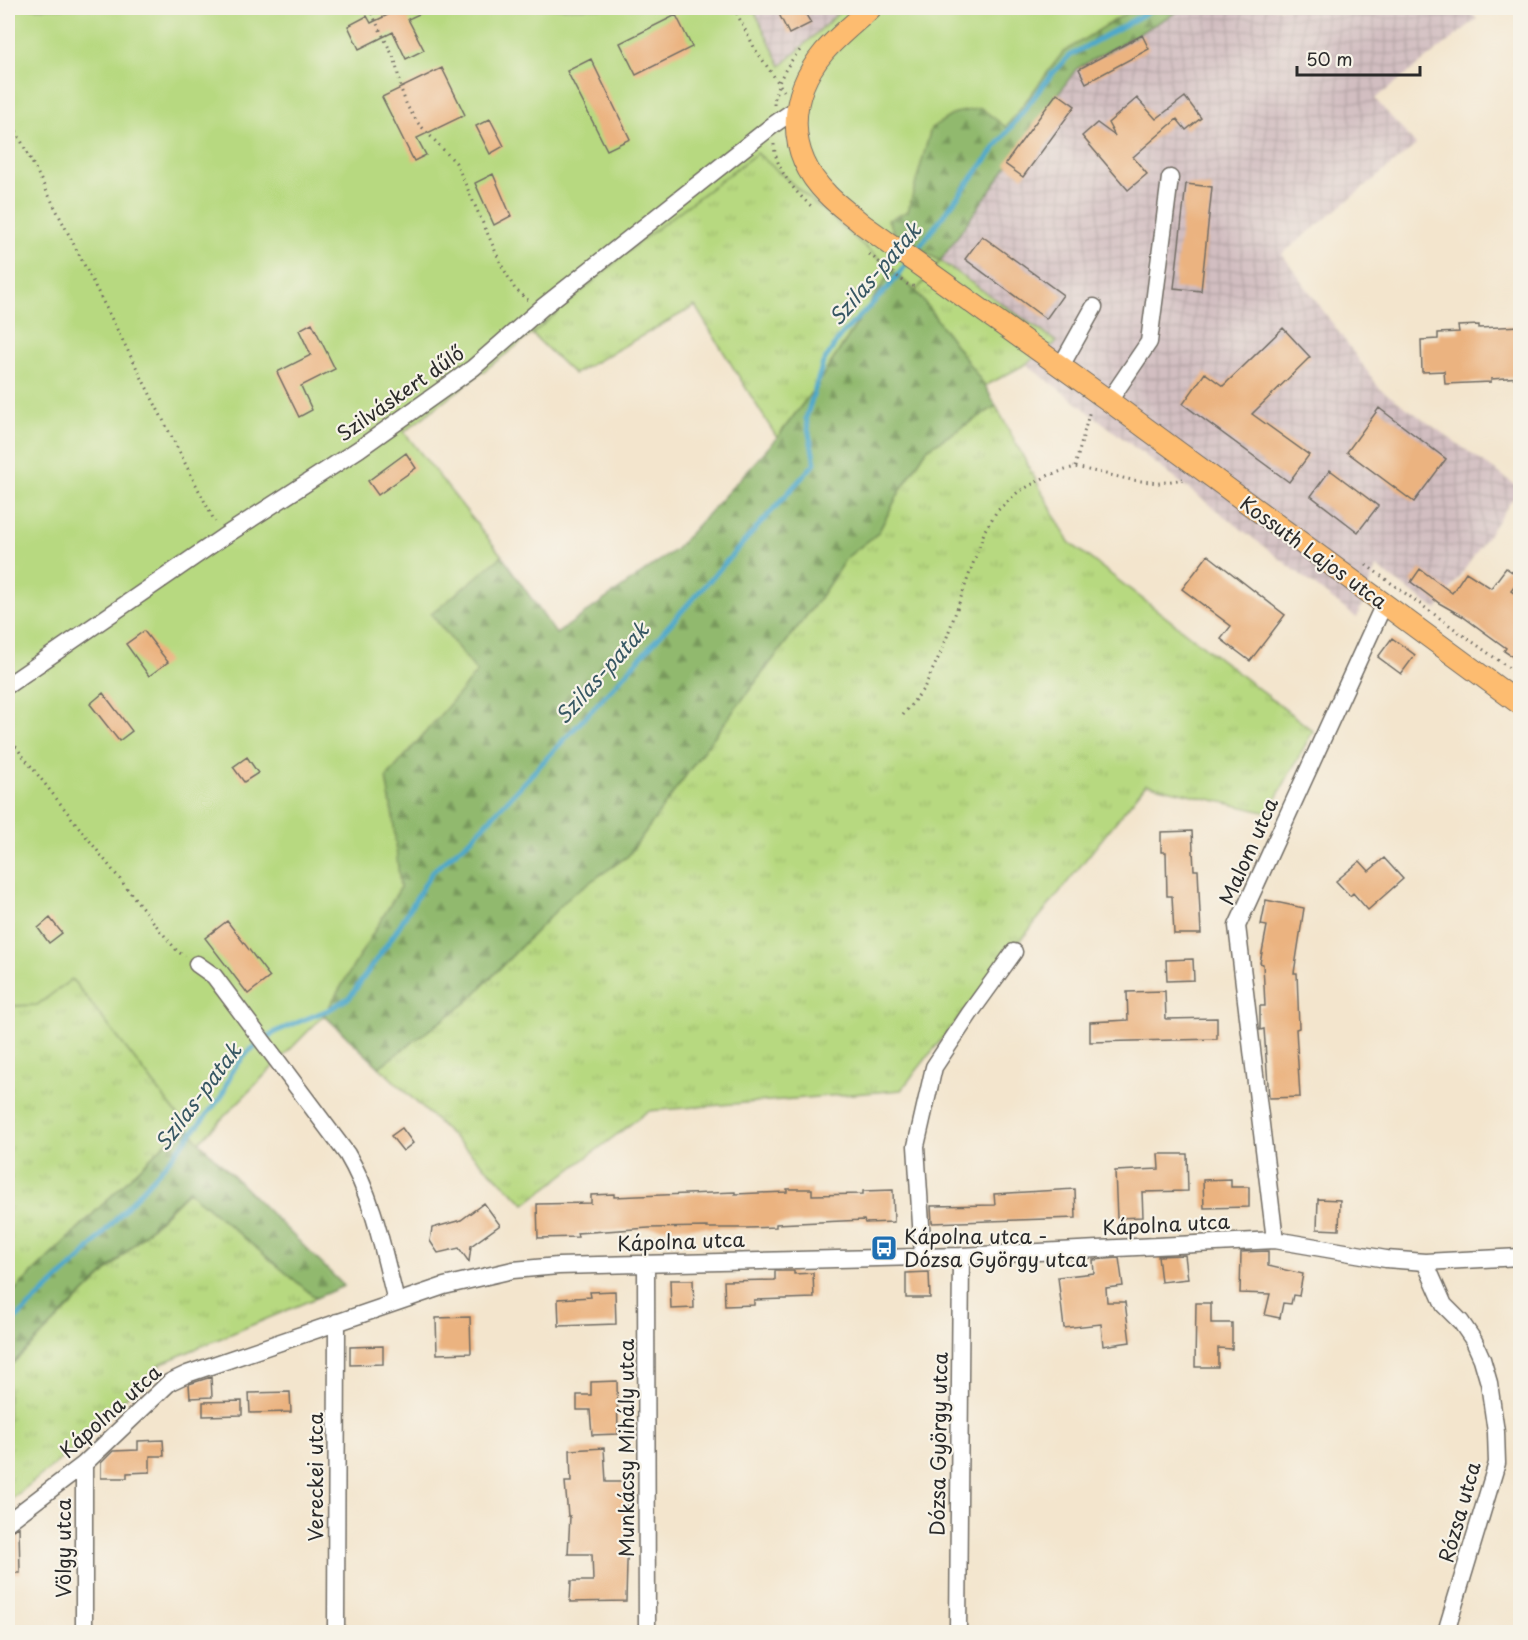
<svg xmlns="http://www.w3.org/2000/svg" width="1528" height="1640" font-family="'Playpen Sans',sans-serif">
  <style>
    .industrial { fill: url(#industrial-grid) }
    .grass { fill: url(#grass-tufts); stroke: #718256; stroke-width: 1.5 }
    .forest { fill: url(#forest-firs); stroke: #5e724c; stroke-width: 1.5 }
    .garden { fill: #b7d980; stroke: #718256; stroke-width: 1.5 }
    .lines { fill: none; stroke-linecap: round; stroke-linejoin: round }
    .stream { stroke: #4da8cb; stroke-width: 5 }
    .building { fill: #ebb380 }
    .minor-casing { stroke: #716c64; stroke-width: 19 }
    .major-casing { stroke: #716c64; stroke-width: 23 }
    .path { stroke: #716c64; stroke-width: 3; stroke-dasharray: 1.5 4.5; stroke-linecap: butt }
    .minor { stroke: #fff; stroke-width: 16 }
    .major { stroke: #fdbc70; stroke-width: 21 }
    .labels { text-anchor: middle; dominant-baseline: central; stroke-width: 4.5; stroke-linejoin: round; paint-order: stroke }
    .street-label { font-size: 20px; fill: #2b2b2b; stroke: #f7f3e8 }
    .poi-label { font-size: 20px; fill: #2b2b2b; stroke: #f7f3e8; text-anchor: start }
    .water-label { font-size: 21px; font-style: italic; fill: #375763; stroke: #f7f3e8 }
  </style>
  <defs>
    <pattern id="industrial-grid" width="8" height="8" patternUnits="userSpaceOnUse" patternTransform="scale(1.5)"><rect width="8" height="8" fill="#d2bec1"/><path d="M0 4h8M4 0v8" fill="none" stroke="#b4a3a6"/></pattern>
    <pattern id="grass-tufts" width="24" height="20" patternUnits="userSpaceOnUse" patternTransform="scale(1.5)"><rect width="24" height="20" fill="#b7d980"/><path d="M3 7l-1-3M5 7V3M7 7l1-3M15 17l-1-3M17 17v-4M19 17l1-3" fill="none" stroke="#9eba6f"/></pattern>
    <pattern id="forest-firs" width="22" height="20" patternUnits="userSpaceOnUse" patternTransform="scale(1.5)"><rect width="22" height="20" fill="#91b96e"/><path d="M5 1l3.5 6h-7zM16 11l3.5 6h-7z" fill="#77975b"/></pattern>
  </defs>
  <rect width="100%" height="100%" fill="#f7f3e8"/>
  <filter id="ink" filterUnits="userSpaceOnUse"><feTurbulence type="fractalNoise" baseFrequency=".0167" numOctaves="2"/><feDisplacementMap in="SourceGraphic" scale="12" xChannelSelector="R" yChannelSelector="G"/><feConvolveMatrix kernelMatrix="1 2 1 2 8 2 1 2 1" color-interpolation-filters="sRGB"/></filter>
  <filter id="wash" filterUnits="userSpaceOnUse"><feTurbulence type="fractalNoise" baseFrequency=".008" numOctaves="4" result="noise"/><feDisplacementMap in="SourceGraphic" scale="24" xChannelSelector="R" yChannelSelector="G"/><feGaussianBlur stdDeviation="1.35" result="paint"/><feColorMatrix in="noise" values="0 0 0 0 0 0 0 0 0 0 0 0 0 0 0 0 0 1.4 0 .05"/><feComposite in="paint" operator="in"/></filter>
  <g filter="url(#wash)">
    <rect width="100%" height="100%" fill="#f3e5cd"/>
    <path class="industrial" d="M753 8H844L781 66Z
      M1184 8H1466L1477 19 1375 99 1416 145 1282 254 1380 389 1520 488 1437 610 1376 567 1357 618 1026 364 1057 342 940 261 1076 69Z"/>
    <path class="grass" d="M757 153 892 270 814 389 777 438 695 306 574 374 532 334 639 242Z
      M940 261 1057 342 1026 364 985 386 916 291Z
      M996 406 1069 542 1313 731 1268 813 1146 784 901 1090 648 1111 525 1204 379 1067 467 1002 571 895 628 856 706 747 819 599 846 558 878 533 900 491 927 449Z
      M72 979 185 1124 8 1297V1006L37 1005Z
      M189 1191 316 1298 162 1363 65 1456 8 1502V1368Z"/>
    <path class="forest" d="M1129 8H1184L1076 69 940 261 895 235 888 219 908 211 931 128 955 113 981 108 1006 127 1063 52 1128 12Z
      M892 270 916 291 985 386 996 406 927 449 900 491 878 533 846 558 819 599 706 747 628 856 571 895 467 1002 379 1067 324 1015 400 888 393 818 386 778 477 672 431 614 502 556 556 634 676 549 777 438 814 389Z
      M185 1124 199 1142 344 1286 316 1298 188 1191 8 1368V1297Z"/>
    <path class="garden" d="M8 8H753L781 66 844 8H1129L1128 12 1063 52 1006 127 981 108 955 113 931 128 908 211 888 220 895 235 940 261 916 291 757 153 639 242 532 334 404 432 502 556 431 614 477 672 386 778 393 818 400 888 324 1015 199 1142 72 979 37 1005 8 1006Z"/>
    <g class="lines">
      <path class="stream" d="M913 255 1051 75 1069 56 1155 8
        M8 1326 80 1259 171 1158 222 1096 232 1071 249 1051 277 1031 330 1009 350 997 395 933 432 872 473 837 619 681 815 463 806 418 823 363 841 335 888 288 908 262"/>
    </g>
    <g id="blocks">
      <path class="building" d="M402 8H432L408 19 424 50 406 59 393 32 359 49 348 26 367 16 371 23Z
        M776 8H802L811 23 789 34Z
        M676 15 692 47 636 75 620 43Z
        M1142 35 1149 49 1086 83 1079 69Z
        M591 59 630 139 607 150 567 71Z
        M442 68 465 115 417 138 426 155 414 161 382 97Z
        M1057 93 1075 106 1023 177 1005 164Z
        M1185 97 1201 118 1186 130 1177 119 1133 157 1147 174 1128 190 1082 136 1097 123 1115 136 1108 123 1137 98 1156 119Z
        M490 119 504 146 490 154 476 126Z
        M493 174 511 216 494 225 475 183Z
        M1186 184 1212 187 1201 291 1174 288Z
        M982 236 1063 295 1046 319 965 259Z
        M312 323 335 369 301 386 312 410 299 417 277 372 311 355 299 330Z
        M1479 325V328L1521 326V377L1491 379V382L1445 384 1444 371 1422 372 1421 340 1438 339V333L1459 332 1458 326Z
        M1283 328 1310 357 1252 414 1309 455 1289 482 1183 404 1205 373 1223 386Z
        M1379 408 1446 459 1414 502 1347 452Z
        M406 453 416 468 378 495 368 481Z
        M1330 470 1378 506 1358 532 1311 496Z
        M1208 555 1285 615 1250 661 1221 639 1231 626 1182 589Z
        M1506 568 1521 578 1511 591 1521 598V662L1504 651 1506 648 1462 616 1439 603 1411 582 1420 569 1452 593 1466 572 1491 588Z
        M144 631 168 662 149 676 126 644Z
        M1392 638 1415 655 1401 674 1378 657Z
        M103 693 132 731 119 741 90 704Z
        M247 757 258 773 244 782 233 767Z
        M1192 831 1194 870H1198L1201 934H1174L1172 896H1167L1166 852H1161V832Z
        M1384 858 1403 879 1368 910 1353 893 1350 896 1336 881 1360 861 1369 871Z
        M1266 900 1304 908 1294 973H1297L1299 1028 1296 1029 1300 1097 1269 1098 1264 1029 1260 1030V1006H1265L1263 964 1260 963 1267 926 1261 925Z
        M50 918 62 933 49 943 38 928Z
        M227 921 270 977 248 994 205 938Z
        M1193 959 1194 980 1167 981 1166 960Z
        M1165 991 1166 1019 1217 1018V1039L1090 1042V1022L1128 1020 1127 992Z
        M402 1128 413 1143 403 1151 391 1136Z
        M1158 1154H1187L1188 1191 1142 1192 1143 1217 1117 1218 1115 1171 1159 1169Z
        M1231 1179V1187H1249V1207L1204 1208 1203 1180Z
        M787 1189H812V1195L863 1194V1191L893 1190 894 1222 865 1223 864 1220 776 1224V1227L747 1228H707V1227L649 1228 577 1233 578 1237 538 1238 537 1204 591 1203V1195L614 1194V1197L735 1192V1194L787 1192Z
        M1075 1189 1076 1218 932 1223 931 1206 995 1205 994 1194Z
        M1318 1199 1340 1200 1339 1230 1317 1229Z
        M484 1203 500 1225 471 1246 469 1262 459 1248 438 1253 430 1241 432 1228 461 1220Z
        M1268 1251V1266L1303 1274 1299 1296 1293 1295 1291 1304 1283 1303 1280 1318 1265 1315 1270 1294 1240 1293 1241 1252Z
        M1185 1255 1188 1279 1161 1282 1158 1256Z
        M1119 1258 1123 1286 1106 1288 1107 1302H1125L1130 1342 1103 1346 1101 1324 1064 1328 1058 1277 1094 1273 1093 1260Z
        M775 1271H794V1274L813 1273 814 1298 754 1300V1305L725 1306 724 1281 775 1280Z
        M929 1272 930 1298H906V1273Z
        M670 1280H693L694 1308 671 1309Z
        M615 1291 616 1324 559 1326 558 1299 591 1297 590 1292Z
        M1196 1303H1211V1323H1232V1349L1218 1348V1367H1195Z
        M470 1317 471 1353 437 1354 436 1318Z
        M383 1346V1364L350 1365V1347Z
        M211 1377 212 1397 190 1398 189 1384Z
        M617 1381 618 1434 592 1435 590 1410H577V1395H591V1382Z
        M290 1392 291 1412 250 1413 249 1393Z
        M242 1401V1415L203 1416V1402Z
        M163 1440 164 1456H150V1472L127 1473V1478H101V1463L113 1451 138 1450V1441Z
        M604 1448 606 1482H625L628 1526 626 1601 570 1602 571 1581H593L592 1554H568L570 1516H568L565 1482H571L570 1450Z
        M19 1527 20 1573H8V1532Z"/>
    </g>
  </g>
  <g filter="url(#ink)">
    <use href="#blocks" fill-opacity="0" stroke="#716c64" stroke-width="1.5"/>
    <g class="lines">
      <defs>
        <path id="minor" d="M1061 366 1094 307
          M1109 401 1149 342 1170 178
          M8 685 223 537 359 449 473 368 544 306 773 125 796 109
          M197 964 214 976 347 1154C374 1199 383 1251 396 1301
          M1275 1240 1237 926 1384 604
          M923 1256 916 1146 934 1067 970 1013 1014 952
          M1425 1262 1444 1305 1461 1322 1474 1341 1482 1359 1489 1383 1496 1432 1497 1463 1446 1632
          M646 1263 647 1632
          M84 1464V1632
          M8 1522 84 1464 170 1382 187 1374 444 1286 513 1270 558 1266 961 1256 1275 1240 1386 1259 1425 1262 1520 1257
          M336 1632 337 1322
          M958 1632 961 1256"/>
        <path id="major" d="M871 8C856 22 838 36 824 52 787 96 786 153 827 194 837 205 851 214 862 224L1109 401 1520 704"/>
      </defs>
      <use href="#minor" class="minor-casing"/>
      <use href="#major" class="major-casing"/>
      <path class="path" d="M369 8 395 60 401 89 407 106 418 123 456 163 502 266 515 289 528 300
        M734 8 755 49 784 91
        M774 105C775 83 788 63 802 48
        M8 115 215 522
        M774 144C775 168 794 191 811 206
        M869 254 907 284 918 288
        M1075 467 1090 410
        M1366 565 1520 676
        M903 715 924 688 943 648 985 530 997 511 1018 492 1049 475 1075 467 1132 480 1159 483 1183 479
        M8 737 159 929 178 952 185 956"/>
      <use href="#minor" class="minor"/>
      <use href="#major" class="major"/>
    </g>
  </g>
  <defs>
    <symbol id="bus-square" viewBox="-11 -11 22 22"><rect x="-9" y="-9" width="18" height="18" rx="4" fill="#1f6fb2" stroke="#f7f3e8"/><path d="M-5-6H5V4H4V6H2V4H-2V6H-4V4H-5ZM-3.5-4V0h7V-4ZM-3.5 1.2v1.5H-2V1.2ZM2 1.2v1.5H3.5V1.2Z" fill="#fff"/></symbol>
  </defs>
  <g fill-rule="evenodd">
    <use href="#bus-square" x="869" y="1233" width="30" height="30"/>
  </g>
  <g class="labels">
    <g class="street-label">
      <text transform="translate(400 393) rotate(-35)">Szilváskert dűlő</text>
      <text transform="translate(1314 552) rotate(36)">Kossuth Lajos utca</text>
      <text transform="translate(1248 851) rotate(-66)">Malom utca</text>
      <text transform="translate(1166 1224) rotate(-3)">Kápolna utca</text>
      <text transform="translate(681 1241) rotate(-2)">Kápolna utca</text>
      <text transform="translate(110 1411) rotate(-42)">Kápolna utca</text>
      <text transform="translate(938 1444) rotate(-89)">Dózsa György utca</text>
      <text transform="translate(626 1448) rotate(-90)">Munkácsy Mihály utca</text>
      <text transform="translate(315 1477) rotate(-90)">Vereckei utca</text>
      <text transform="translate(1459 1512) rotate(-74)">Rózsa utca</text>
      <text transform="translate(63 1548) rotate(-90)">Völgy utca</text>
    </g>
    <g class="poi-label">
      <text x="904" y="1236">Kápolna utca -<tspan x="904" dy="23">Dózsa György utca</tspan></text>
    </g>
    <g class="water-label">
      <text transform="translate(874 273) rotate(-49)">Szilas-patak</text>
      <text transform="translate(601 672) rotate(-48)">Szilas-patak</text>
      <text transform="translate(197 1096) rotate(-53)">Szilas-patak</text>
    </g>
  </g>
  <rect width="1528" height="1640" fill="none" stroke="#f7f3e8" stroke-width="30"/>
  <path d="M1297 66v9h123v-9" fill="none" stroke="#2b2b2b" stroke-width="3"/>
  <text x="1306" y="66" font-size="18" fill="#2b2b2b" stroke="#f7f3e8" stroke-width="4.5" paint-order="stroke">50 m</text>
</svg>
